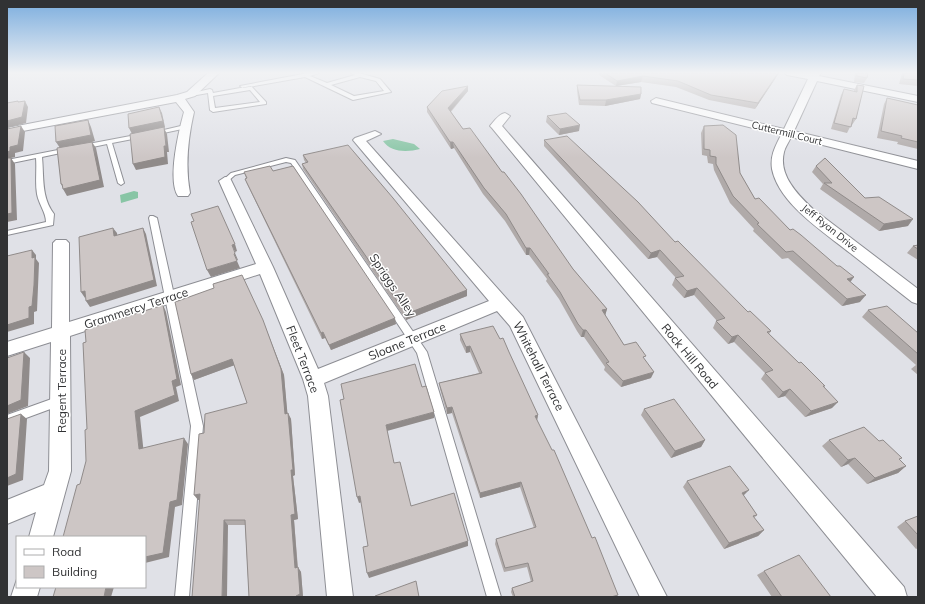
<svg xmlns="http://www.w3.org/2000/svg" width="925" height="604" font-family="Mulish,sans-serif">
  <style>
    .green { fill: #88c5a5 }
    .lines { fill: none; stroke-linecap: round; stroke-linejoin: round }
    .service-casing { stroke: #8d8e94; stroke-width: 2 }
    .minor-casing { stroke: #8d8e94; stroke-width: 2 }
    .service { fill: #fff; fill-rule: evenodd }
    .minor { fill: #fff; fill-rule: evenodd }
    .wall { fill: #b0aaa9 }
    .shaded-wall { fill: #908b8a }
    .building { fill: #cdc6c5; stroke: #908b8a }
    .labels { text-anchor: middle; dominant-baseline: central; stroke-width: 3; stroke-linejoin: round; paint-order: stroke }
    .far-street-label { font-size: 10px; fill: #313234; stroke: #fff }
    .street-label { font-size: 12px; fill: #313234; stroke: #fff }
  </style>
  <rect width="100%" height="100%" fill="#e0e1e7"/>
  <path class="green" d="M393 139 414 144 420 149C408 152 391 153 383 141Z
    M134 191 138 192V198L121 203 120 195Z"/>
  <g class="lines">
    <defs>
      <path id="service" d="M308 73H319L310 76 327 83 355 75 351 73H359L380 79 391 92 353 100 305 77 243 88 240 86ZM360 77 376 81 384 91 354 96 331 85Z
        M251 86 266 102V104L213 112 210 110 208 93 191 96 188 94 210 89 212 90 213 93ZM250 90 260 102 215 108 213 96Z
        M185 125 187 126V128L154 135 151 133Z
        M141 134 143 135V137L112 143 124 183 121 185 118 183 107 144 83 149 80 147 83 145Z
        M68 148 71 150 70 151 42 157C44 177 41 197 54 214L53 225 7 235V231L46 222C46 212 39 205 37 194 35 182 37 170 36 158L7 164V160Z
        M286 158 295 160 427 352 501 597H487L417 353 291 163 286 162 235 175 227 182H223L222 181 231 173Z
        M150 216H153L157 218 203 426 189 597H175L191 426 149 218Z
        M60 396 64 398 65 401 64 404 7 425V415Z"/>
      <path id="minor" d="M208 73H219L195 96 185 99 194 112C188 138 185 166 190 193L188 196H178C167 180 179 130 184 112L176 102 7 134V128L177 95 187 92Z
        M785 73H821L819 76 918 96V102L817 81 794 131 918 161V169L791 137C789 142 785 147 784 152 778 175 798 195 813 209L918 289V304L912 302C891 286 871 269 850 253 824 232 779 204 772 169 770 156 775 147 781 135L652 103 651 101 656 98 784 129 808 79 787 75Z
        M505 113 510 116 502 126 904 587 907 597H877L492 128 490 126C494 121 499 114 505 113Z
        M375 131 381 134 366 141 523 317 667 597H640L510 326 497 311 324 383 328 396 353 597H327L308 396 303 379 260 274 70 336 71 471 53 537H29L36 512 7 524V500L44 485 49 471 51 342 7 356V342L52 328 53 243 56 240H66L69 243V322L256 264 219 181 225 177 230 178 273 267 318 369 489 301 353 140 355 138Z
        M17 579V587H40L37 597H11Z"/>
    </defs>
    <use href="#service" class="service-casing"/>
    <use href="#minor" class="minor-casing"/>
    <use href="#service" class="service"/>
    <use href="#minor" class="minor"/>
  </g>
  <path class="wall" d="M599 73H779L755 109 709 100 676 87 641 82 616 86 599 75Z
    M855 73H868L867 78 864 83 854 82Z
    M902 73H918V86L899 84Z
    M577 85 641 94 640 99 605 106 579 105 577 91Z
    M857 85 864 86 856 119 852 125H851L847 133 831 129 841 95 844 89 854 92V90Z
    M468 86V91L451 112 463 129 573 269 607 309 605 315 624 345 645 360 651 378 621 387 604 370 605 367 584 337H581L577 331 559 299 546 281 547 279 529 255H526L505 221 483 194 454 148 451 149 427 112V107Z
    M887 98 918 105V149L897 144 898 142 877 138 884 104Z
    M547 116 579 131 559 135 546 122Z
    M704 126 740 173 755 199 850 282 860 302 842 306 788 258 782 259 753 231 754 229 730 203 714 170 713 164 708 163 707 156 702 155 701 133Z
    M544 140 675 242 748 312 771 331 769 334 824 387 832 408 805 417 785 396 778 398 761 379 765 373 734 342 728 344 713 328 716 321H717L694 295 684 298 672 285 675 278H676L657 257 648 259 544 146Z
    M303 155 467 290V296L406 320 303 169 302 164 306 163 304 160Z
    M816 166 865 198 908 226 879 231 820 189 823 184 812 172Z
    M273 171 396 324 331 350 325 338 322 339 247 184 245 179 246 178 244 172Z
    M918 245V260L907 253 913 246Z
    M868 310 918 333V375L911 369 916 365 862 317Z
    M265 326 284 375 287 413H288L291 419 295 475 293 476 298 519 294 520 298 568 301 572 303 597H249L245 525H228L199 500H198L204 433 247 403 234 365 194 380 191 374Z
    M460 334 538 415 537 421 616 597H513L511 592 512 588 531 582 527 567 504 572 495 544 496 539 534 528 520 487 480 498 452 413 447 414 440 389 439 383 479 373 470 352 466 353 460 340Z
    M644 409 705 440 701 447 671 458 641 415Z
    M829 440 899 460 906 466 898 473 867 484 848 464 841 467 822 446Z
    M687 481 744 496 757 515 754 518 764 530 758 536 724 549 683 487Z
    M918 516V548L916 549 897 527 905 521Z
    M764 571 831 597H772L757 575Z"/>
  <path class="shaded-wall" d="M778 73H779L755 109 758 103Z
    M643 76 641 82 616 86 617 81Z
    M468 86V91L448 114V108Z
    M641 94 640 99 605 106 606 100Z
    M25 101 28 107 26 123 7 128V121Z
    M159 107 162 113 165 127 164 128 167 134 169 152H167L168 164 136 170 133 164 164 146 132 134 129 128Z
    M88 120 91 127 95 141 92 142 96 148 104 187 67 196 63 189H64L61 184 60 148 56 142Z
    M580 125 579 131 559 135 560 129Z
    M21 126 25 132 23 151 15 153V157L11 158 15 164 17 220 7 222V152Z
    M450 142H453L454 148 451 149Z
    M913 219 908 226 879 231 884 224Z
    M113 228 117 233 118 242 114 236Z
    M143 228 146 234 157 286 90 307 86 301Z
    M235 244 237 251 235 252 232 245Z
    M526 248H530L529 255H526Z
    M32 250 36 255V259L39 263 37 311 34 312V324L7 332V325L29 307Z
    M660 250 657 257 648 259 651 253Z
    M235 253 238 260H237L234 254Z
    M237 261 240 268 211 277 207 270Z
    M854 277 849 284 847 279Z
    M697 288 694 295 684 298 687 291Z
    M467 290V296L406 320V314Z
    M85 291V298L81 292Z
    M866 295 860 302 842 306 847 299Z
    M163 305 166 312 181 385 176 387 179 401 140 417 144 455 139 449 135 411 172 381Z
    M607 309 605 316 602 310Z
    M395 318 396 324 331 350 329 345Z
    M265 326 284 375 288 419 285 414Z
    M583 330H586L584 337H581Z
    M323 332 325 338 322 339 321 333Z
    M738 335 734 342 728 344 732 337Z
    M470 346V352L466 353V347Z
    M24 352 30 358 28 406 7 414V406Z
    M232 359 235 365 194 380 191 374Z
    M654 372 651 378 621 387 623 381Z
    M790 389 785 396 778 398 783 392Z
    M838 402 832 408 805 417 811 411Z
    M452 407V413L447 414V408Z
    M434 412V418L387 431 386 425Z
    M288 413 291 419 295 475 293 476 298 519 294 520 298 573 295 568 291 515V470Z
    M21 414 27 419 23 480 7 486V478Z
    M538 415 537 420 534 421 535 416Z
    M184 438 188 444 182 505 175 507 169 557 145 563V557L170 502Z
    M705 440 701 447 671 458 675 451Z
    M855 458 848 464 841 467 848 460Z
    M906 466 898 473 867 484 875 478Z
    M521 482 520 487 480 498V493Z
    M749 490 743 496 742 493Z
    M200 494 204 499 198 500 194 495Z
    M360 496 362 502 359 503 357 497Z
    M224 520 228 525 227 597H222Z
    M764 530 758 536 724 549 729 543Z
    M468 541V546L369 578 367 573Z
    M298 567 301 572 303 597H296Z
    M106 587H114L111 597H104Z"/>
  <path class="building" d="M605 73H778L758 103 711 95 678 81 643 76 617 81Z
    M857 73H868L867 78 857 76Z
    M904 73H918V80L903 79Z
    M577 85 641 87V94L606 100H580Z
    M857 85 864 86 856 119 853 118 851 127 834 123 844 89 857 92Z
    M468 86 448 108 463 129 470 128 502 172H504L521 194 573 269 607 309 602 310 624 345 636 342 646 356 643 357 654 372 623 381 606 363 609 362 586 330H583L578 324 560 292 547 274H549L530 248H526L506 214 484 188 453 142H450L427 107 442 91Z
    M887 98 918 105V142L901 138 902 136 881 131Z
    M18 101V102L25 101 22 117 7 121V103Z
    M159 107 163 121 129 128 128 114Z
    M566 113 580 125 560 129 547 116Z
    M88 120 91 135 56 142 55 126Z
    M723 125 736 135 740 173 755 199 759 198 790 230 793 229 801 235 837 266H840L854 277 847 279 866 295 847 299 793 251 786 252 757 224 759 223 733 196 716 164V157L710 156V150L704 149V126Z
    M21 126 18 145 10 147V151L7 152V129Z
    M164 127 166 146H164L165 157 133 164 130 134Z
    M567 136 638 202 675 242 678 241 748 312 750 311 771 331 767 332 799 363 801 362 825 386H823L838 402 811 411 790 389 783 392 765 373 773 370 738 335 732 337 716 321 725 318 697 288 687 291 675 278 684 276 660 250 651 253 544 140Z
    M92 142 100 180 63 189 62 184H61L57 148Z
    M348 145 393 198 467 290 406 314 302 164 308 162 303 155Z
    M7 158H11L12 213 7 214Z
    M825 158 865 198 879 197 913 219 884 224 824 183H832L816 166Z
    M270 166 273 171 293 166 395 318 329 345 323 332 321 333 245 179 247 178 244 172Z
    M218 206 235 244 232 245 235 253 234 254 237 261 207 270 191 222 194 221 191 214Z
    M113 228 114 236 143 228 154 280 86 301 85 291 81 292 79 237Z
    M918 245V249L913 246Z
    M32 250V258L35 257 34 285 32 306 29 307V318L7 325V256Z
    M242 275 263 320 281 369 285 414 288 413 293 470H291L295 514 291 515 295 568 298 567 300 594 296 596V597H249L245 520H224L222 597H192L200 494 194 495 199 434 204 433 205 414 247 403 232 359 191 374 175 302 214 288 213 284Z
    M163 305 177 379 172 381 175 395 135 411 139 449 184 438 177 500 170 502 163 553 145 557V537H63L77 485 80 484 86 461 85 430 87 429 83 343 86 342 85 330Z
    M887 306 918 333V354L868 310Z
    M493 326 500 339 503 338 509 352 538 415 535 416 552 450H554L592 538 595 537 618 595 611 597H515L512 588 533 581 528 563 505 568 496 539 536 527 521 482 480 493 452 407 447 408 439 383 482 373 470 346 466 347 460 334Z
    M24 352 21 400 7 406V358Z
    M415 364 422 387 426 386 434 412 386 425 394 463 400 462 411 506 454 493 468 541 367 573 363 547 368 546 360 496 357 497 340 400 344 399 341 384Z
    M674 399 705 440 675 451 644 409Z
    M21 414 16 474 7 478V419Z
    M864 427 879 441 883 440 902 458 899 459 906 466 875 478 855 458 848 460 829 440Z
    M730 466 749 490 742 493 757 515 753 516 764 530 729 543 687 481Z
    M918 516V535L905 521Z
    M799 555 831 597H782L764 571Z
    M416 581 419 597H375V596Z
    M56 587H106L104 597H53Z"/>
  <linearGradient id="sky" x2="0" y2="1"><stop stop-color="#7badde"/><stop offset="0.46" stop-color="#f1f2f4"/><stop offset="1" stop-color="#f1f2f4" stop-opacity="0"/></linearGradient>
  <rect width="925" height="158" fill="url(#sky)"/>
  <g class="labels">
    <g class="far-street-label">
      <text transform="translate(787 133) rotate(14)">Cuttermill Court</text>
      <text transform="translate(830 228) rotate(39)">Jeff Ryan Drive</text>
    </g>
    <g class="street-label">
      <text transform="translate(393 285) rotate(56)">Spriggs Alley</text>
      <text transform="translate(136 308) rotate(-18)">Grammercy Terrace</text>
      <text transform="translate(407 341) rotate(-22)">Sloane Terrace</text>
      <text transform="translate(690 356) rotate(50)">Rock Hill Road</text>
      <text transform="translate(303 359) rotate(69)">Fleet Terrace</text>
      <text transform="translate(539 366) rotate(63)">Whitehall Terrace</text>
      <text transform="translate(61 391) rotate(-90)">Regent Terrace</text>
    </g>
  </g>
  <rect width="925" height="604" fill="none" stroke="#313234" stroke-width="16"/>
  <rect x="16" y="536" width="130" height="52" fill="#ffffff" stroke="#adadae"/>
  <rect x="24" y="549" width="20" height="6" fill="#ffffff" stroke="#adadae"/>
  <text x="52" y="556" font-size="12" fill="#313234">Road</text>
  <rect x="24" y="566" width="20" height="12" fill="#cdc6c5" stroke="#adadae"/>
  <text x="52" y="576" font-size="12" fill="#313234">Building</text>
</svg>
